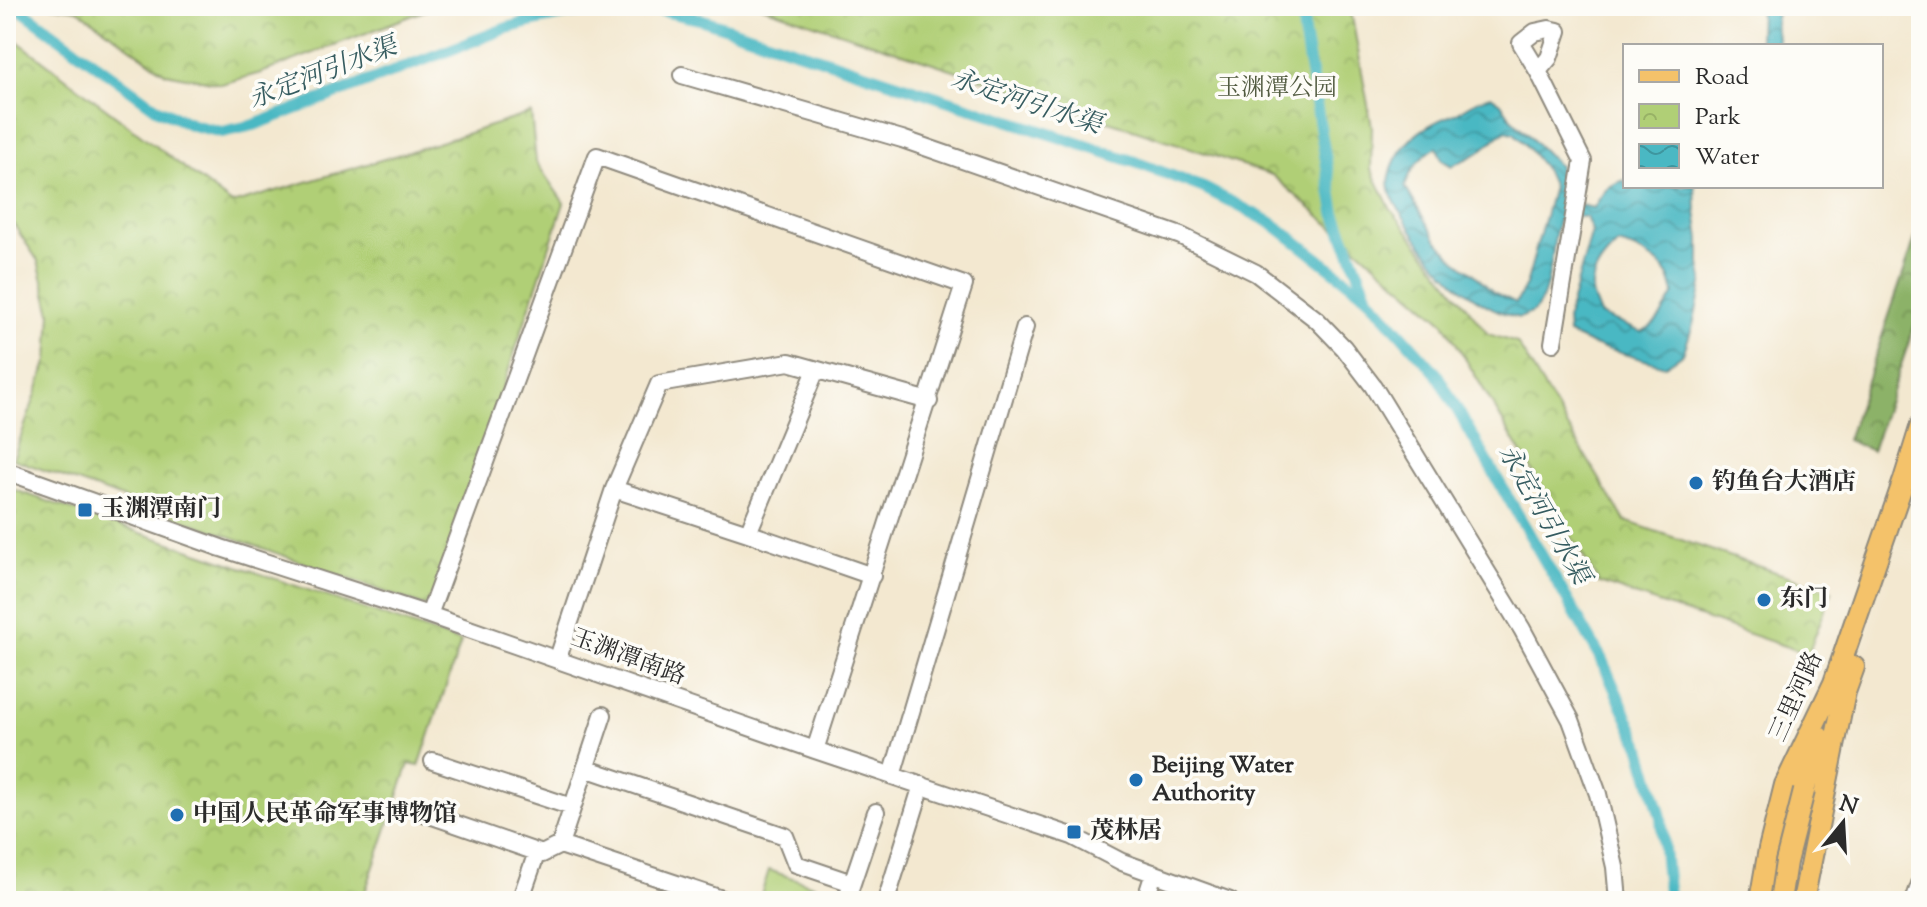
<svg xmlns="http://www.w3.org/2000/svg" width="1927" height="907" font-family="'Sorts Mill Goudy','Noto Serif SC',serif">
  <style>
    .forest { fill: url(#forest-crowns); stroke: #5c6e49; stroke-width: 2 }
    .park { fill: url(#park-crowns); stroke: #6e7d50; stroke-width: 2 }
    .pitch { fill: #b0cf76; stroke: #6e7d50; stroke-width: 2 }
    .water { fill: url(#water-waves); stroke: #3a7277; stroke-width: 2; fill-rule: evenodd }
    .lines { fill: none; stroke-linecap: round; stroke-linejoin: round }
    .canal { stroke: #4ab8c3; stroke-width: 12 }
    .minor-casing { stroke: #8f8a7e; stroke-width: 20 }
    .major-casing { stroke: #8f8a7e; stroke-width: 24 }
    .minor { stroke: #fff; stroke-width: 16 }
    .major { stroke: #f4c26a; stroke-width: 20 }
    .major-bridge-casing { stroke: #8f8a7e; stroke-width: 24; stroke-linecap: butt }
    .major-bridge { stroke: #f4c26a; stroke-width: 20 }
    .poi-dot { fill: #1f6fb2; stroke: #fdfcf7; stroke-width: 3 }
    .labels { text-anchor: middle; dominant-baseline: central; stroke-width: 7; stroke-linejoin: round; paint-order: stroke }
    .park-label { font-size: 24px; fill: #535c42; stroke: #fdfcf7 }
    .poi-label { font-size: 24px; font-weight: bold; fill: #2b2b2b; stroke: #fdfcf7; text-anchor: start }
    .street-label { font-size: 24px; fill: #2b2b2b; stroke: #fdfcf7 }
    .water-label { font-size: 26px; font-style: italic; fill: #365c60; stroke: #fdfcf7 }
  </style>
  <defs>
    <pattern id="forest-crowns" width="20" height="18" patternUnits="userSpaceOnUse" patternTransform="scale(2)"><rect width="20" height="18" fill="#8cb267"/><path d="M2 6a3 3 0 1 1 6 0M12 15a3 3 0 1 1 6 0" fill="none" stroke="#739155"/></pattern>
    <pattern id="park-crowns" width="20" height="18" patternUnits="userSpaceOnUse" patternTransform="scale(2)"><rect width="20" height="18" fill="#b0cf76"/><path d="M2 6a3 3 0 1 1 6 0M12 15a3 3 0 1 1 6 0" fill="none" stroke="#98b266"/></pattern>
    <pattern id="water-waves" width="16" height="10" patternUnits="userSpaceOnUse" patternTransform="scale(2)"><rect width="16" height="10" fill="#4ab8c3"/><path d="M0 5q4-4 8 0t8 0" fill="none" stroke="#3e969f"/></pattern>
  </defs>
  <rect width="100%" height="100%" fill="#fdfcf7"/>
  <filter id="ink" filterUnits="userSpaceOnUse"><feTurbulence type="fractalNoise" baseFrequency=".0125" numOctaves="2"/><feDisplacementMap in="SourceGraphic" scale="16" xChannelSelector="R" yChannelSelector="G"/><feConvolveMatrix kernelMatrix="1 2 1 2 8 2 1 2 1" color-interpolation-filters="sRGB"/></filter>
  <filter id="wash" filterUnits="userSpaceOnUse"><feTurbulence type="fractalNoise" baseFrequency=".006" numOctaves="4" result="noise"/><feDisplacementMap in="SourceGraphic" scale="32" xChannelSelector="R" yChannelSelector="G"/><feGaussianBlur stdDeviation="1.8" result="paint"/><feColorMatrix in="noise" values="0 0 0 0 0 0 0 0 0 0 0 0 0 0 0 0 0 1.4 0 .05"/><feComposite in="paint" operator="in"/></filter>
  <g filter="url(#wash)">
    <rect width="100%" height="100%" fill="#f3e8d0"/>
    <path class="forest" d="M1921 221V306L1872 451 1847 440Z"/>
    <path class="park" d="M51 6H437L261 73 221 84 166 73 78 10Z
      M760 6H1350L1372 127 1371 169 1390 208 1488 334 1517 343 1625 521 1832 591 1808 654 1599 583 1444 323 1272 175Z
      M8 34 232 204 418 149 531 113 536 162 564 203 430 608 13 459 48 360 51 313 38 261 6 213V40Z
      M6 487 461 642 419 766 409 764 362 901H6Z"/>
    <path class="pitch" d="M769 870 830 891 827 901H759Z"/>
    <path class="water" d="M1760 6H1778L1775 24 1778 46H1759Z
      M1491 96 1501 103 1510 117 1559 166 1560 195 1570 203 1594 208C1602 193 1607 185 1625 180V186H1695L1696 211 1700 239V264L1703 280 1693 325 1683 354 1665 366 1593 345 1568 334 1567 318 1592 231 1586 217 1570 216 1558 221C1552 244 1551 292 1536 309 1533 313 1525 316 1519 318 1468 305 1433 264 1406 221 1398 208 1386 191 1390 176 1395 151 1414 133 1436 122 1443 118 1451 116 1458 112 1472 104 1475 100 1491 96ZM1505 131 1514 133 1524 143 1546 171 1553 187 1526 285 1516 303 1493 292 1472 272 1453 258 1436 239 1405 187C1410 170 1421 156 1437 147L1442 160 1452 166 1478 153ZM1618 244C1635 248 1658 259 1668 275 1671 280 1672 287 1674 293 1665 310 1659 324 1641 332L1600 315C1597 307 1592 298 1592 290 1591 271 1605 256 1618 244Z"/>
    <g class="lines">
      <path class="canal" d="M16 6 156 108 192 125 222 132 254 125 507 28C553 15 602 5 651 9 667 11 684 16 700 19L1135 162 1204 188 1272 223 1368 297 1436 373 1601 658 1641 748 1661 817 1669 901
        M1303 6 1304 33 1335 213 1367 294"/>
    </g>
  </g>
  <g filter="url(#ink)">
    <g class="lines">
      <defs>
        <path id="minor" d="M1549 29 1558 31 1549 58 1538 71 1521 43 1535 32Z
          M1538 71 1583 161 1553 343
          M682 75 902 139 1181 236 1256 273 1317 320 1344 348 1373 386 1522 629 1571 720 1598 794 1615 867 1618 901
          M6 471 221 548 429 615 815 750 1072 836 1122 862 1230 901
          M614 489 748 533 816 370
          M748 533 872 576
          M429 615 597 156 964 285 815 750
          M558 658 614 489 659 384 789 362 929 401
          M603 715 560 845 728 901
          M433 761 572 807
          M585 768 785 836 796 864 852 883
          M892 776 1025 327
          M418 811 542 854 560 845
          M520 901 537 852
          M846 901 876 812
          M886 901 922 785
          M1145 901 1154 873
          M1914 901 1921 881"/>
        <path id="major" d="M1804 791 1819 737
          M1760 901 1769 849 1785 785 1834 683 1904 480 1921 425
          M1803 901 1845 692 1854 667"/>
      </defs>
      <use href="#minor" class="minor-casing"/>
      <use href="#major" class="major-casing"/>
      <use href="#minor" class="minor"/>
      <use href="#major" class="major"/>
      <defs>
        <path id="major-bridge" d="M1780 901 1786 862 1804 791"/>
      </defs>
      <use href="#major-bridge" class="major-bridge-casing"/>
      <use href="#major-bridge" class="major-bridge"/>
    </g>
  </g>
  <g class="poi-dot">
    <circle cx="1696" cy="483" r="8"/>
    <rect x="77" y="502" width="16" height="16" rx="4"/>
    <circle cx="1764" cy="600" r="8"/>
    <circle cx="1136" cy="780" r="8"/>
    <circle cx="177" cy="815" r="8"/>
    <rect x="1066" y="824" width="16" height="16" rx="4"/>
  </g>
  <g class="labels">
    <g class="park-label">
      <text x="1277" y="89">玉渊潭公园</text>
    </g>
    <g class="poi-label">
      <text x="1712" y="483">钓鱼台大酒店</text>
      <text x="101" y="510">玉渊潭南门</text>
      <text x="1780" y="600">东门</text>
      <text x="1152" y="766">Beijing Water<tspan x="1152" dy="28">Authority</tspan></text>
      <text x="193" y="815">中国人民革命军事博物馆</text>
      <text x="1090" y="832">茂林居</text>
    </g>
    <g class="street-label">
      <text transform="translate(628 658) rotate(20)">玉渊潭南路</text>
      <text transform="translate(1797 697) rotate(-66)">三里河路</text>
    </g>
    <g class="water-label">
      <text transform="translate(323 74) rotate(-21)">永定河引水渠</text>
      <text transform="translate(1026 103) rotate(18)">永定河引水渠</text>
      <text transform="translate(1543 515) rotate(60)">永定河引水渠</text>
    </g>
  </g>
  <rect width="1927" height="907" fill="none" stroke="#fdfcf7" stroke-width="32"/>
  <rect x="1623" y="44" width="260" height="144" fill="#fdfcf7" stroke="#a9a8a5" stroke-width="2"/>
  <rect x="1639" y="70" width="40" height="12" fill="#f4c26a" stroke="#a9a8a5" stroke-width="2"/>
  <text x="1695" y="84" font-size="24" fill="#2b2b2b">Road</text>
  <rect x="1639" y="104" width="40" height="24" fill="url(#park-crowns)" stroke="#a9a8a5" stroke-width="2"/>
  <text x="1695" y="124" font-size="24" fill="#2b2b2b">Park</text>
  <rect x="1639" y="144" width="40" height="24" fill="url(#water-waves)" stroke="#a9a8a5" stroke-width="2"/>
  <text x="1695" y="164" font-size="24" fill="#2b2b2b">Water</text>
  <g transform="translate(1843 823) rotate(18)" stroke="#fdfcf7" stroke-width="6" paint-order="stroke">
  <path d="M0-6L14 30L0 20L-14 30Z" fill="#2b2b2b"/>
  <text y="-12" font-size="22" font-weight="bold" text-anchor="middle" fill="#2b2b2b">N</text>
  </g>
</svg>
